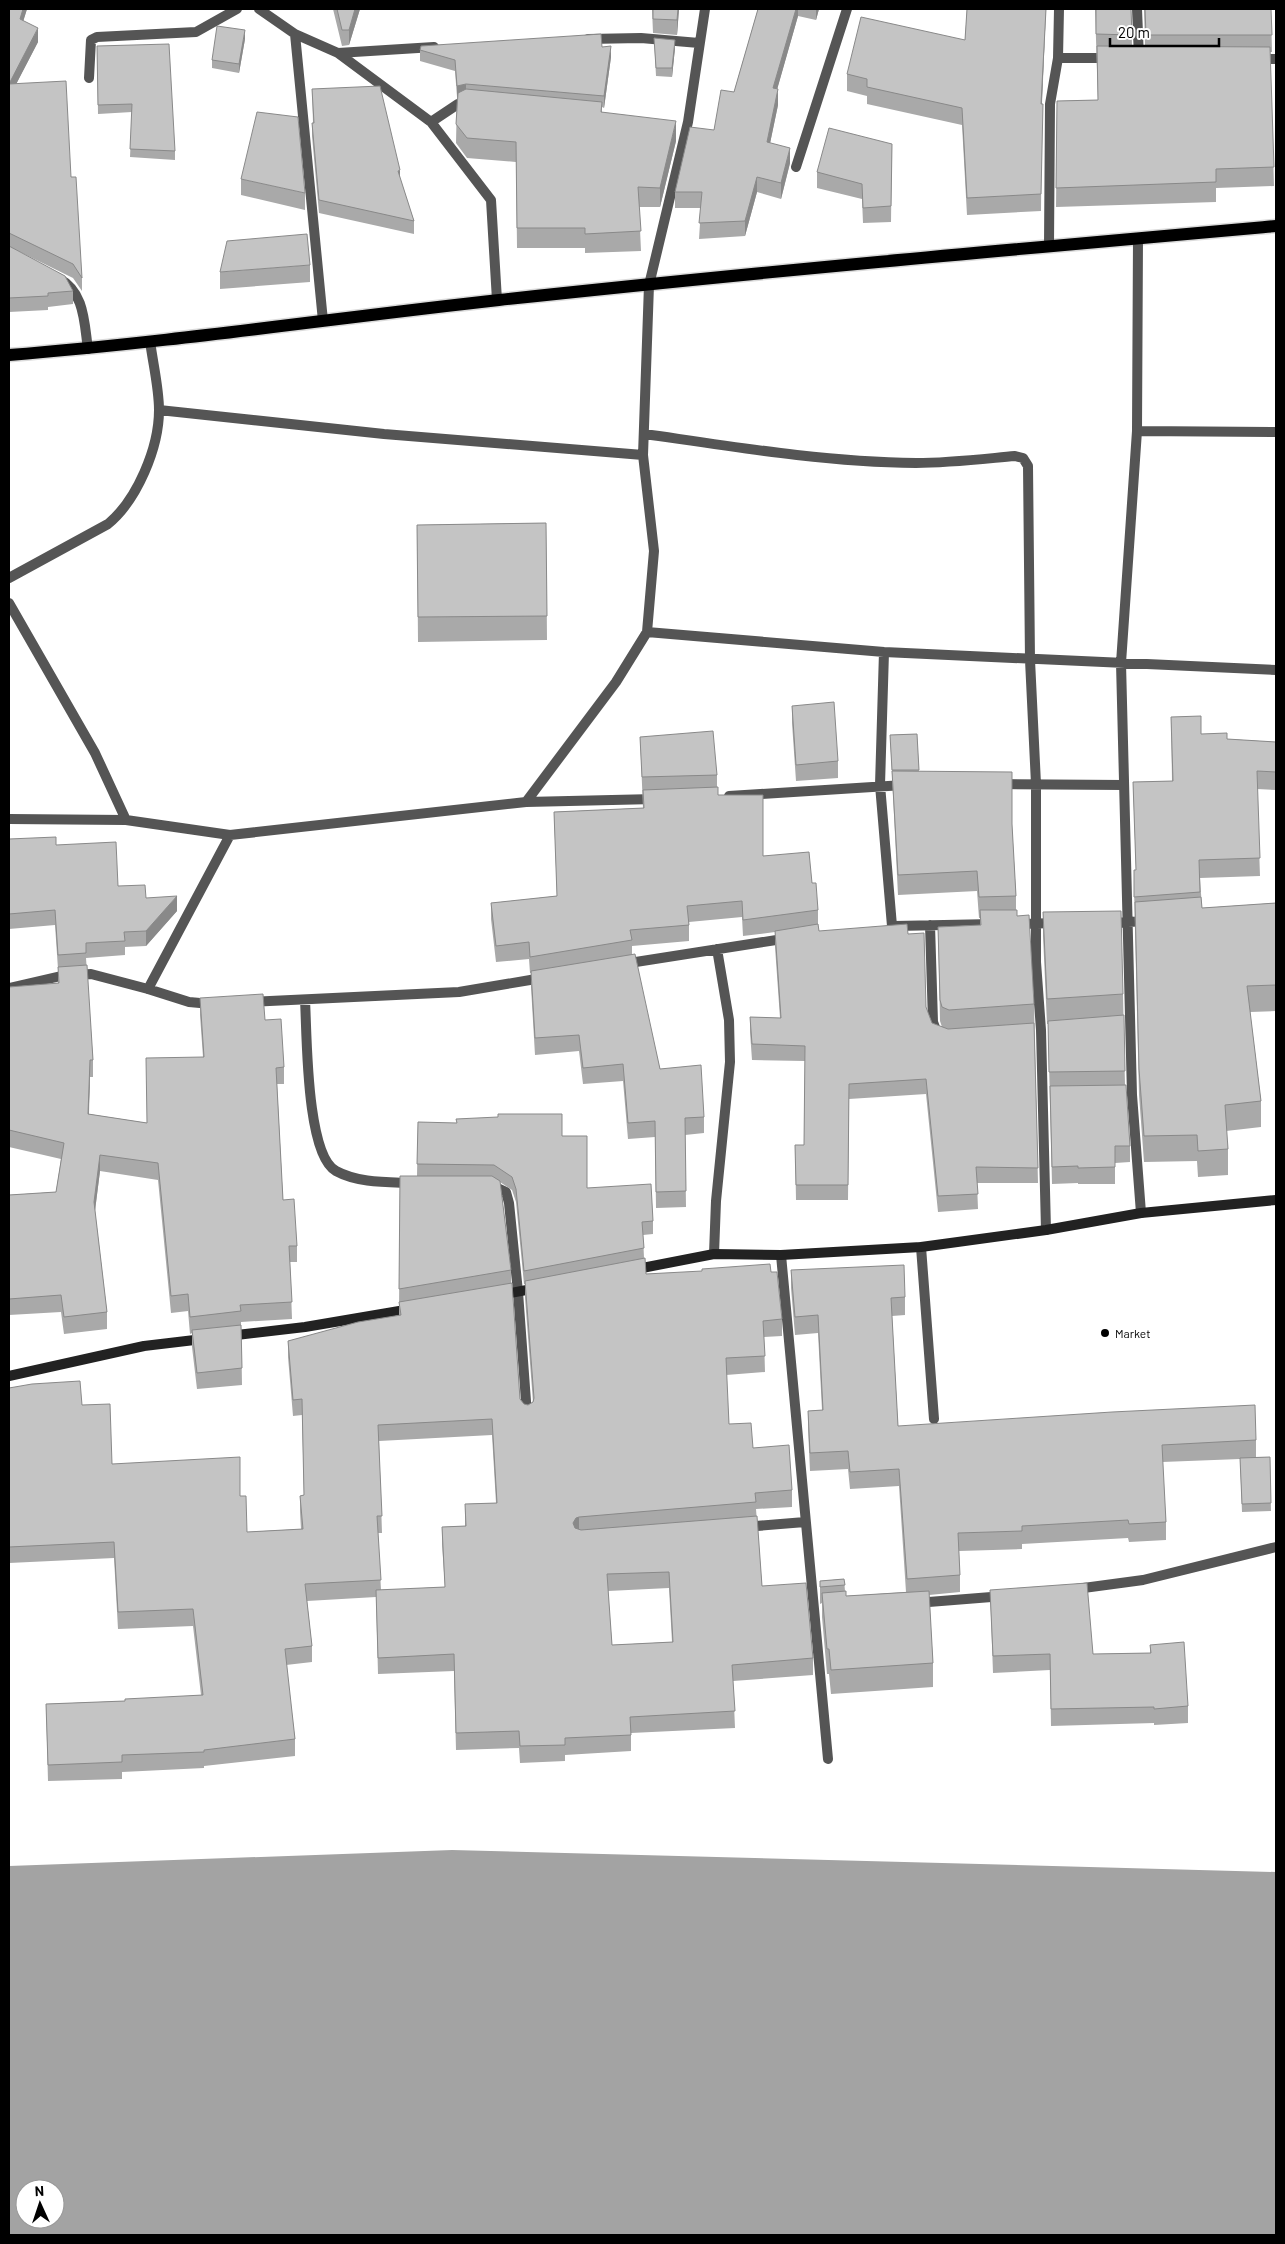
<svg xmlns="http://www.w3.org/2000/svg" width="1285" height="2244" font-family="Barlow,sans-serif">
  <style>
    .water { fill: #a3a3a3; fill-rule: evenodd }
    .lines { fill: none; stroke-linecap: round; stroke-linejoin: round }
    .primary-casing { stroke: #dbdbdb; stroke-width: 15 }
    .street { stroke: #555; stroke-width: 10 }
    .secondary { stroke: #222; stroke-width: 10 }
    .primary { stroke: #000; stroke-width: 12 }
    .wall { fill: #a9a9a9; fill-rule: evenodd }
    .shaded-wall { fill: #898989 }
    .building { fill: #c4c4c4; stroke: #898989; fill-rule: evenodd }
    .poi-dot { fill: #000; stroke: #fff; stroke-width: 2 }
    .labels { text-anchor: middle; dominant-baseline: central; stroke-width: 4.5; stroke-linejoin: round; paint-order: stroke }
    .poi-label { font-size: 12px; fill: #000; stroke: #fff; text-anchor: start }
  </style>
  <rect width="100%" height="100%" fill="#fff"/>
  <path class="water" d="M452 1850 1276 1872V2235H9V1866ZM25 2189H55V2219H25Z"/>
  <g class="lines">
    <defs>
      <path id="primary" d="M9 355C173 342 335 318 499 300 757 272 1017 249 1276 226"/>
    </defs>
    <use href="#primary" class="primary-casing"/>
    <path class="street" d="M259 9 295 34 338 53 431 122 491 200 497 300
      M1137 9 1139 58
      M295 34 323 321
      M588 39 641 38 699 43
      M338 53 434 47
      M1058 58H1110
      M1257 59H1276
      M89 78 91 40 97 37 196 32 237 9
      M431 122 458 104 470 103
      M796 167 847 9
      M1138 238 1137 431 1121 663 1132 1095 1141 1213
      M1049 245 1050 104 1058 58 1059 9
      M58 278C85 292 84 322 88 349
      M159 410 384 434 643 455
      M1137 431 1276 432
      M645 434C735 447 825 462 916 463 949 463 982 459 1015 456L1023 458 1028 466 1030 660 1036 784V962L1041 1030 1046 1230
      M9 578 108 524C137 500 159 448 159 410 159 388 153 364 150 341
      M9 603 95 753 126 820
      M647 632 884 652 1276 670
      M884 652 880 785 892 926
      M999 784 1124 785
      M729 796 904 785
      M526 802 616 682 647 632 654 551 643 455 649 285 688 122 705 9
      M9 819 126 820 230 835 526 802 655 799
      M1108 923 1148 921
      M1018 924 1056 923
      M930 925 933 1022 937 1033 939 1034
      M895 926 993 924
      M623 964 789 938
      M9 988 61 976 91 974 148 989 189 1002 211 1004
      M148 989 230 835
      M305 1000C307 1034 306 1155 336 1171 358 1183 387 1182 411 1183
      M251 1002 459 992 542 978
      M491 1185 506 1192 509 1203 518 1292 527 1415
      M921 1247 934 1419
      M714 1254 716 1201 730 1062 729 1020 717 949
      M781 1255 828 1759
      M744 1527 805 1522
      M1076 1589 1143 1580 1276 1547
      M916 1603 1004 1596"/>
    <path class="secondary" d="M632 1270 714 1254 781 1255 921 1247 1046 1230 1141 1213 1276 1200
      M500 1295 537 1288
      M228 1336 305 1327 411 1309
      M9 1376 144 1346 203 1339"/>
    <use href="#primary" class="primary"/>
  </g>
  <path class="wall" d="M9 9H27L23 21 38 42 16 84 71 177 82 278V291L73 278 12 248 73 291V304L48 307V310L9 312Z
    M333 9H360L349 45 342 46Z
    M652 9H679L677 35 653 33Z
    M758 9H819L816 20 798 16 777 89 778 105 770 143 790 163 781 199 757 192 745 236 699 239 701 208H675V192L714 130 734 92Z
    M967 9H1046L1042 104 1041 211 967 215 962 125 867 104V96L847 91V74L965 40Z
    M1095 9H1131L1132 46H1145L1144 9H1271L1272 52H1270L1274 186 1216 188V202L1056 207 1057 101 1098 100Z
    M654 38 675 48 672 77 656 76Z
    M245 39 239 73 212 68V60Z
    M97 46 175 151V160L130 157 132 112 98 114Z
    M602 47 611 57 604 108 602 107V112L676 141 660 207H639L641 251 585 253V248H517L516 162 467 158 456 143 457 97 455 71 420 61V50Z
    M312 89 400 179 414 221V234L319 213 312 136V123H313Z
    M892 144 891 222 863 223 862 199 817 188V172Z
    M241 179 305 193V210L241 195Z
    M310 265V282L220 289V272Z
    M546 523 547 640 418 642 417 525Z
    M792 706 838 761V778L796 781 792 723Z
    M1171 717 1201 734 1227 739 1276 742V790L1257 789 1260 876 1200 878 1202 908 1276 903V1011L1250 1012 1261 1101V1127L1226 1131 1228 1149V1175L1198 1177 1197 1161 1144 1162 1139 1095 1134 888V870H1136L1133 782 1172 781Z
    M917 734 919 772 1012 826 1016 896V910L1034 1004 1038 1183H977L978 1209 938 1212 926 1094 849 1099 848 1200H796L795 1145H804L805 1061 752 1060 750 1032V1017L780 1018 775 947V932L743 936 742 917 689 922V941L632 946V954L660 1069 704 1117V1133L685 1135 686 1207 656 1208 655 1137 628 1139 623 1081 583 1084 579 1051 535 1055 531 987V973H530L529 959 496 962 491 919V903L557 896 554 812 643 808 640 737 717 775V787L718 795 763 856 812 883 818 910V924L819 931 908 934 926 1007 932 1023 942 1027 940 1021 938 927 980 925V918H979L977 891 898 895 890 735Z
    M9 839 56 845 118 886 177 911 146 946 125 947V955L86 958 93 1060V1077H90L89 1114 147 1123 203 1057 200 1015V998L265 1020 284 1067V1084H277L283 1200 297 1246V1262H290L292 1319 241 1322 242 1385 197 1389 192 1347V1333L190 1334 188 1311 171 1313 158 1180 100 1171 95 1211 107 1312V1329L64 1334 61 1312 9 1315V1195L56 1192 61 1159 9 1147V987L58 983V969L55 925 9 929Z
    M1043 912 1123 994 1125 1085 1130 1146V1162L1115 1163V1184H1078V1183L1052 1184 1048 1024H1047L1043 936Z
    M418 1122 562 1136 587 1188 653 1221V1234L643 1235 644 1258 646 1274 771 1272 782 1319V1336L764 1337 765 1372 726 1375 729 1424 753 1448 792 1490V1507L756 1509 762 1586 813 1658V1675L733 1681 735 1728 631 1733V1751L565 1755V1761L520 1763 519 1748 456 1750 454 1671 378 1674 376 1597 307 1601 312 1646V1662L286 1665 295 1739V1756L204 1766V1768L122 1772V1779L48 1781 46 1704 125 1701 201 1695 193 1626 118 1629 114 1558 9 1563V1388L82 1405 112 1464 240 1496 247 1532 301 1529 300 1512V1496L304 1495 302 1415 293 1416 288 1357V1341L399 1315 400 1176H417ZM500 1182 512 1190 516 1202 524 1284H525V1298L533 1402 528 1405 524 1404 520 1399 511 1284V1270ZM492 1435 496 1503 465 1504V1526L442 1527V1544L445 1587 381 1590 378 1533H382L379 1441ZM669 1588 672 1642 612 1645 608 1591Z
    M791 1270 905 1297V1315L892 1316 898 1426 1256 1440V1457H1270L1271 1511 1242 1512 1240 1459 1162 1462 1166 1522V1540L1129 1542 1128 1538 1022 1544V1549L959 1551 960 1575V1592L929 1595 933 1663V1687L831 1694 829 1674H827L822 1617V1603L820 1604V1581L844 1579 845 1591 846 1596 906 1592 899 1486 850 1489 848 1469 810 1471 808 1428V1411L822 1410 818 1333 795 1335 791 1288Z
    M990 1590 1093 1654 1150 1653V1645L1188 1706V1723L1154 1725V1723L1051 1726 1050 1670 993 1673Z"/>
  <path class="shaded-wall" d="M23 9H27L20 32V19Z
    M355 9H360L349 45V30Z
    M678 9H679L677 35V20Z
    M796 9H798V16L773 104V88Z
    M816 9H819L816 20Z
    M1046 9 1041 121V104Z
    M38 28V42L9 98V84Z
    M245 30V39L239 73V64Z
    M675 40V48L672 77V68Z
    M611 46V57L604 108V96Z
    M466 84V95L457 97V86Z
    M778 89V105L767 158V142Z
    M676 121V141L660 207V188Z
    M790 148V163L781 199V183Z
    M400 170V183L398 171Z
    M757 177V192L745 236V221Z
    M177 896V911L146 946V931Z
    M90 1060V1077L88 1131V1114Z
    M100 1155V1171L94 1218V1202Z
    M579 1517V1533L576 1535 573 1523 576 1518Z"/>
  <path class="building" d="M9 9H23L20 19 38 28 9 84 66 81 71 177H76L82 278 73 264 9 233Z
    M337 9H355L349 30H342Z
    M653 9H678L677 20 653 19Z
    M758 9H796L773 88 778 89 767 142 790 148 781 183 757 177 745 221 699 223 702 192H675L690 127 714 130 721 90 734 92Z
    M967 9H1046L1041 104H1043L1041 194 967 198 962 108 867 87V79L847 74 861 17 965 40Z
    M1096 9H1131L1132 35 1096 34Z
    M1145 9H1271L1272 35H1146Z
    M217 26 245 30 239 64 212 60Z
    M601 34 602 47 611 46 604 96 466 84 457 86 455 60 420 50 421 46Z
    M654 38 675 40 672 68H656Z
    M169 44 175 151 130 149 132 104 98 105 97 46Z
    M1097 46 1270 47 1274 167 1216 169V182L1056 188 1057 101 1098 100Z
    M380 86 400 170 398 171 414 221 319 200 312 123H314L312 89Z
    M466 89 602 102 601 112 676 121 660 188 638 187 641 231 585 234V228H517L516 142 467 138 456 124 458 93Z
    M257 112 298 117 305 193 241 179Z
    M829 128 892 144 891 206 863 208 862 184 817 172Z
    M307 234 310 265 220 272 227 241Z
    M9 246 65 276 73 291 48 293V296L9 298Z
    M546 523 547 616 418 617 417 525Z
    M834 702 838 761 796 765 792 706Z
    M1201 716V734L1227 733V739L1276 742V772L1257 771 1260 858 1199 860 1200 892 1134 897V870H1136L1133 782 1173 781 1171 717Z
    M713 731 717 775 642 777 640 737Z
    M917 734 919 770H892L890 735Z
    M892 771 1012 772V824L1016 896 979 897 977 871 898 875Z
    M718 787V795H763V856L809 852 812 883H816L818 910 743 920 742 901 687 906 689 925 630 930 632 940 530 957 529 942 496 946 491 903 557 896 554 812 644 808 643 790Z
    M56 837V845L116 842 118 886 145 885 146 898 177 896 146 931 124 932 125 941 86 943V953L58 955 55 910 9 914V839Z
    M1201 897 1202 908 1276 903V985L1247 986 1261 1101 1225 1105 1228 1149 1198 1151 1197 1135 1144 1136 1139 1069 1135 902Z
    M980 910H1017V916L1029 915 1034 1004 949 1010 942 1007 940 1000 938 927 981 925Z
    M1121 911 1123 994 1047 999 1043 912Z
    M818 924 819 931 907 924 908 934 924 933 926 1007 932 1023 948 1029 1034 1023 1038 1168 976 1167 978 1194 938 1196 926 1079 849 1084 848 1185H796L795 1145H804L805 1046 752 1044 750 1017 781 1018 775 931Z
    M635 954 660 1069 701 1065 704 1117 685 1118 686 1191 656 1192 655 1121 628 1123 623 1064 583 1068 579 1035 535 1038 531 971Z
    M87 965 93 1060H90L88 1114 147 1123 146 1058 204 1057 200 998 263 994 265 1020 281 1019 284 1067 276 1068 283 1200 294 1199 297 1246H289L292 1302 240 1305 241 1311 190 1317 188 1294 171 1296 158 1163 100 1155 94 1202 107 1312 64 1317 61 1295 9 1299V1195L56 1192 64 1143 9 1130V987L59 983 58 967Z
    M1124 1015 1125 1071 1049 1072 1048 1021Z
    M1126 1085 1130 1146H1115V1167L1078 1168V1166L1052 1167 1050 1086Z
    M498 1114H562V1136H587V1188L651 1184 653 1221 642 1222 644 1248 524 1271 516 1189 512 1177 494 1165 417 1164 418 1122 457 1123 456 1119 498 1117Z
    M400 1176H492L500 1181 511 1270 399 1289Z
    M645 1258 646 1274 702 1271V1269L770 1264 771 1272H777L782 1319 763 1321 765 1356 726 1358 729 1424 751 1423 753 1448 789 1445 792 1490 755 1493 756 1502 579 1517 576 1518 573 1523 575 1528 581 1530 757 1516 762 1586 806 1583 813 1658 732 1665 735 1711 630 1717 631 1735 565 1738V1745L520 1746 519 1731 456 1733 454 1654 378 1658 376 1590 445 1587 442 1527 466 1526 465 1504 497 1503 492 1419 378 1425 382 1516H377L381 1580 305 1584 312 1646 285 1649 295 1739 204 1750V1752L122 1755V1762L48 1765 46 1704 125 1701V1699L203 1695 193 1609 118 1612 114 1542 9 1547V1388L32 1384 80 1381 82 1405 110 1404 112 1464 240 1457V1496H246L247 1532 303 1529 300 1496 304 1495 302 1399 293 1400 288 1341 358 1322 401 1315 399 1302 512 1283 520 1399 524 1404 528 1405 533 1402 534 1398 525 1281ZM669 1572 673 1642 612 1645 607 1574Z
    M904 1265 905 1297 891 1298 898 1426 1112 1412 1255 1405 1256 1440 1162 1445 1166 1522 1129 1524 1128 1520 1022 1526V1531L958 1533 960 1575 907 1579 899 1469 850 1472 848 1451 810 1453 808 1411 823 1410 818 1315 795 1317 791 1270Z
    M241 1325 242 1368 197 1373 192 1330Z
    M1270 1457 1271 1503 1242 1504 1240 1458Z
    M844 1579 845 1585 820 1587V1581Z
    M1087 1583 1093 1654 1151 1653 1150 1645 1184 1642 1188 1706 1154 1709V1707L1051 1709 1050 1654 993 1656 990 1590Z
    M846 1591V1596L929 1591 933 1663 831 1670 829 1649H827L822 1593Z"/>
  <circle class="poi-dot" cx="1105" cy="1333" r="5"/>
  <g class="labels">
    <g class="poi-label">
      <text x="1115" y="1333">Market</text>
    </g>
  </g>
  <rect width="1285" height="2244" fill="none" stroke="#000000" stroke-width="20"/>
  <g transform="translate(40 2204) rotate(357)"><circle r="24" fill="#ffffff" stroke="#999999"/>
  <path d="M0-4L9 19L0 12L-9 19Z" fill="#000000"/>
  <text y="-8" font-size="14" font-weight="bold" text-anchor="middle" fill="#000000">N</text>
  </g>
  <path d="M1110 38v8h109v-8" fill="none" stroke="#000000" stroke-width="2.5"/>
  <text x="1118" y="38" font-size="15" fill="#000000" stroke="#ffffff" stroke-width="4" paint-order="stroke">20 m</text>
</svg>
